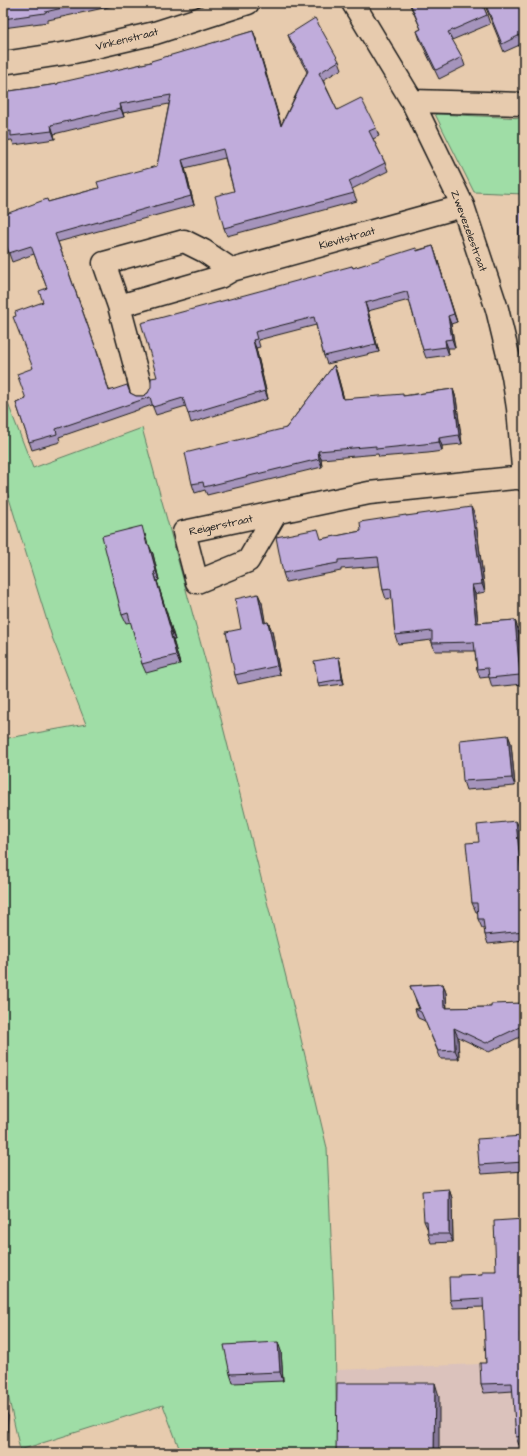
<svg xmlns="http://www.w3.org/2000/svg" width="527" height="1456" font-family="'Architects Daughter',sans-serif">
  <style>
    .built { fill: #dbc2bc }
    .green { fill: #9fdda6; stroke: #5e7c61 }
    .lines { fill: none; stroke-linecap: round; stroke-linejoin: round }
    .street-casing { stroke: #1c1c1c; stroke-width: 25 }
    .street { stroke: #e7cbae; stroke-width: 22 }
    .wall { fill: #a594bc; stroke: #1c1c1c }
    .shaded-wall { fill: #867899; stroke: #1c1c1c }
    .building { fill: #c0acdb; stroke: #1c1c1c }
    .labels { text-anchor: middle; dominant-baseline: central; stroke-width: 4; stroke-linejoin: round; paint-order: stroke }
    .street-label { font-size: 11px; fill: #1c1c1c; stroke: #e7cbae }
  </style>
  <rect width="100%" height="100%" fill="#e7cbae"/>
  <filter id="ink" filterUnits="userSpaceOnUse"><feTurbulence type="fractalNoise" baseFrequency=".025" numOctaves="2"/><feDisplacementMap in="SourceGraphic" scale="8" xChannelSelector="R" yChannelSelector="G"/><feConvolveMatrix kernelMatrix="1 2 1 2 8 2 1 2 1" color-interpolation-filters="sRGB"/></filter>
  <g filter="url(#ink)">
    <path class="built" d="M524 1362V1453H337L336 1370Z"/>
    <path class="green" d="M435 114 524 118V194L474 192Z
      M3 391 33 468 142 428 218 707 291 997 327 1148 335 1325 337 1453H181L163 1405 20 1450 3 1372V739L86 724 52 637 3 479Z"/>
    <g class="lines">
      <defs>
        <path id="street" d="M353 3 412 101 463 206 497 309 513 376 518 408 524 480
          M3 63 74 52 155 33 248 3
          M412 101 524 104
          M119 306 220 277 232 270 463 206
          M142 392 119 306 104 263 184 241 204 251 232 270
          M276 513 248 561 197 582 184 532 369 493 524 477"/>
      </defs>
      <use href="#street" class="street-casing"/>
      <use href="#street" class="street"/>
    </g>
    <path class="wall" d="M3 3H127L48 20V22L3 28Z
      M409 3H482L487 15 490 24 452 40 462 57 465 66 439 79 420 40 417 31 421 29Z
      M484 3 524 13V43L504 52Z
      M253 31 256 39 281 125 307 72 291 43 288 35 339 61 342 69 323 80 337 110 376 128 379 136 373 139 385 163 388 171 352 189 357 201 227 236 224 228 234 191 225 158 185 168 194 205 58 242 99 357 109 390 130 393 136 396H143L148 393 157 377 352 266 353 268 433 246 457 322 451 324 455 348H448L449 355 426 358 423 350 409 300 368 311 379 352 327 364 324 356 316 325 258 340 260 347 256 348 268 399 191 423 186 406 156 415 152 405 59 437 60 442 32 450 16 403 26 399 33 368 43 302 47 288 34 254 12 262 3 237 48 202 99 188 157 166 169 104 123 113 124 117 54 134 55 139 14 145 12 140 3 141V92L58 84 151 62Z
      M524 205V267H521L518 258Z
      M334 365 337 373 344 399 403 396 453 389 456 398 462 444 442 446V451L428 453 379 457 378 454 321 459 322 467 207 495 205 490 195 493 192 484 286 428Z
      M475 515 485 592 475 594 478 623 515 620 518 629 523 684 492 687 489 677 480 678 477 669 475 651H435L432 643V640L398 644 395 635 392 598 386 599 383 590 380 566 341 569V571L286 582 283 573 322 539 361 531 407 516Z
      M145 534 148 545 153 554 159 580 157 581 175 640H173L180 664 146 673 142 664 131 622 126 623 122 615Z
      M258 594 262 603 265 623 268 622 272 631 280 675 238 684 235 675 241 629Z
      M339 657 340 662 344 684 319 687 318 683Z
      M508 735 511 743 515 786 466 790 463 781Z
      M516 821 520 829 524 879V940L488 944 485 935 484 928H482L478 919V912H476L472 903 479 842Z
      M443 984 446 993 447 1008 491 1007 524 1003V1035L489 1052 458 1037 459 1059H441L425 1021 418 1018 415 1009H419L410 986Z
      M524 1136V1171L482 1174 479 1165Z
      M449 1189 452 1198 453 1242 431 1243 428 1234V1230L424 1221Z
      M524 1219V1341H523L524 1354V1445H519L516 1437 513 1391 484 1393 481 1384 486 1363 484 1307 453 1308 450 1300 459 1277 482 1274 496 1271Z
      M281 1351 283 1381 233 1383 230 1374Z
      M3 1407 8 1416 6 1447 3 1446Z"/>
    <path class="shaded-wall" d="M253 31 256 39 284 134 281 126Z
      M120 104 123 113 124 117 121 109Z
      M51 125 54 134 55 139 52 131Z
      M182 160 185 168 194 205 191 196Z
      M433 246 436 255 457 322 454 314Z
      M365 303 368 311 379 352 376 344Z
      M448 316 451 324 455 348 452 339Z
      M253 340 256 348 268 399 265 391Z
      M445 340 448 348 449 355 446 347Z
      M334 365 337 373 346 407 343 399Z
      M453 389 456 398 462 444 459 435Z
      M439 438 442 446V451L439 442Z
      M318 451 321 459 322 467 319 459Z
      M471 507 475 515 485 592 482 584Z
      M149 545 153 554 159 580 156 571Z
      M154 572 157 581 175 640 171 631Z
      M472 585 475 594 479 632 476 623Z
      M258 594 262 603 267 632 264 623Z
      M515 620 518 629 523 684 520 675Z
      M268 622 272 631 280 675 277 666Z
      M170 632 173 640 180 664 176 655Z
      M339 657 340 662 344 684 342 679Z
      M508 735 511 743 515 786 512 778Z
      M516 821 520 829 524 879V905Z
      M443 984 446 993 447 1017 444 1008Z
      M454 1028 458 1037 459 1059 455 1050Z
      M449 1189 452 1198 453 1242 449 1234Z
      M520 1333 523 1341 524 1354V1383L523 1379Z
      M278 1342 281 1351 283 1381 280 1372Z
      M435 1383 439 1396V1453H434Z
      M5 1407 8 1416 6 1447 3 1438Z"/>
    <path class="building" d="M3 3H84L45 12V13L3 19Z
      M410 3H482L487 15 448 32 462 57 436 70 417 31 421 29Z
      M485 3H519L524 13V33L502 44Z
      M315 18 339 61 319 73 337 110 361 98 376 128 369 131 385 163 349 181 354 193 224 228 215 196 234 191 223 149 182 160 191 196 55 234 96 349 109 391 127 385 130 393 136 396H143L148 393 151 387V378L157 377 141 323 352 266 353 268 416 248 417 251 433 246 454 314 448 316 452 339 445 340 446 347 423 350 407 292H406L365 303 376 344 324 356 314 317 255 332 257 339 253 340 265 391 188 414 183 398 153 407 150 397 56 429 57 434 29 442 16 403 26 399 17 374 33 368 13 317 16 316 15 312 43 302 39 291 47 288 31 246 9 253 3 237V215L47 199 48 202 99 188 97 182 157 166 171 95 120 104 121 109 51 125 52 131 11 136V131L3 132V92L58 84V83L151 62V61L253 31 281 126 308 71 288 35Z
      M519 205H524V258H518Z
      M334 365 343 399 403 394V396L453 389 459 435 439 438V442L424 444 376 449V446L318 451 319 459 204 487 203 482 192 484 185 453 286 428Z
      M471 507 482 584 472 585 476 623 515 620 520 675 489 678 488 668 477 669 474 642 432 643V631L395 635 391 589 383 590 378 557 338 560V563L283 573 276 537 318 529 321 539 361 531 360 522 406 515V516Z
      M142 526 147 545H149L156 571 154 572 171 631 170 632 176 655 142 664 128 613 122 615 102 536Z
      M258 594 264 623 268 622 277 666 235 675 226 632 241 629 235 599Z
      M339 657 342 679 318 683 314 661Z
      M508 735 512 778 463 781 460 740Z
      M516 821 524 905V915H523L524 931 485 935 483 919H478L477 903H472L466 843 479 842 477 825Z
      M443 984 444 1008 491 1007V1004L524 1003V1025L486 1043 454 1028 455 1050 438 1051 421 1012 415 1009H420L410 986Z
      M524 1136V1162L479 1165 477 1139Z
      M449 1189V1234H428L427 1221H424L422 1191Z
      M524 1219V1332L520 1333 523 1379H524V1436L516 1437 512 1383 481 1384 480 1363H486L483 1298 450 1300 449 1277H459V1275L482 1274V1271H496L494 1221Z
      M278 1342 280 1372 230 1374 224 1345Z
      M337 1383H435L434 1453H336Z
      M3 1407H5L3 1438Z"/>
  </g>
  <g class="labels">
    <g class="street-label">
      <text transform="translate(127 39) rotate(-14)">Vinkenstraat</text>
      <text transform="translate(469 231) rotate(70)">Zwevezelestraat</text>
      <text transform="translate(347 238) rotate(-16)">Kievitstraat</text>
      <text transform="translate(221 525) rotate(-12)">Reigerstraat</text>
    </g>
  </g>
  <rect width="527" height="1456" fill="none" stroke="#e7cbae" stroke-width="16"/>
  <rect x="8" y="8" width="511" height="1440" fill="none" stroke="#1c1c1c" stroke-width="1.5" filter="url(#ink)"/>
</svg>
